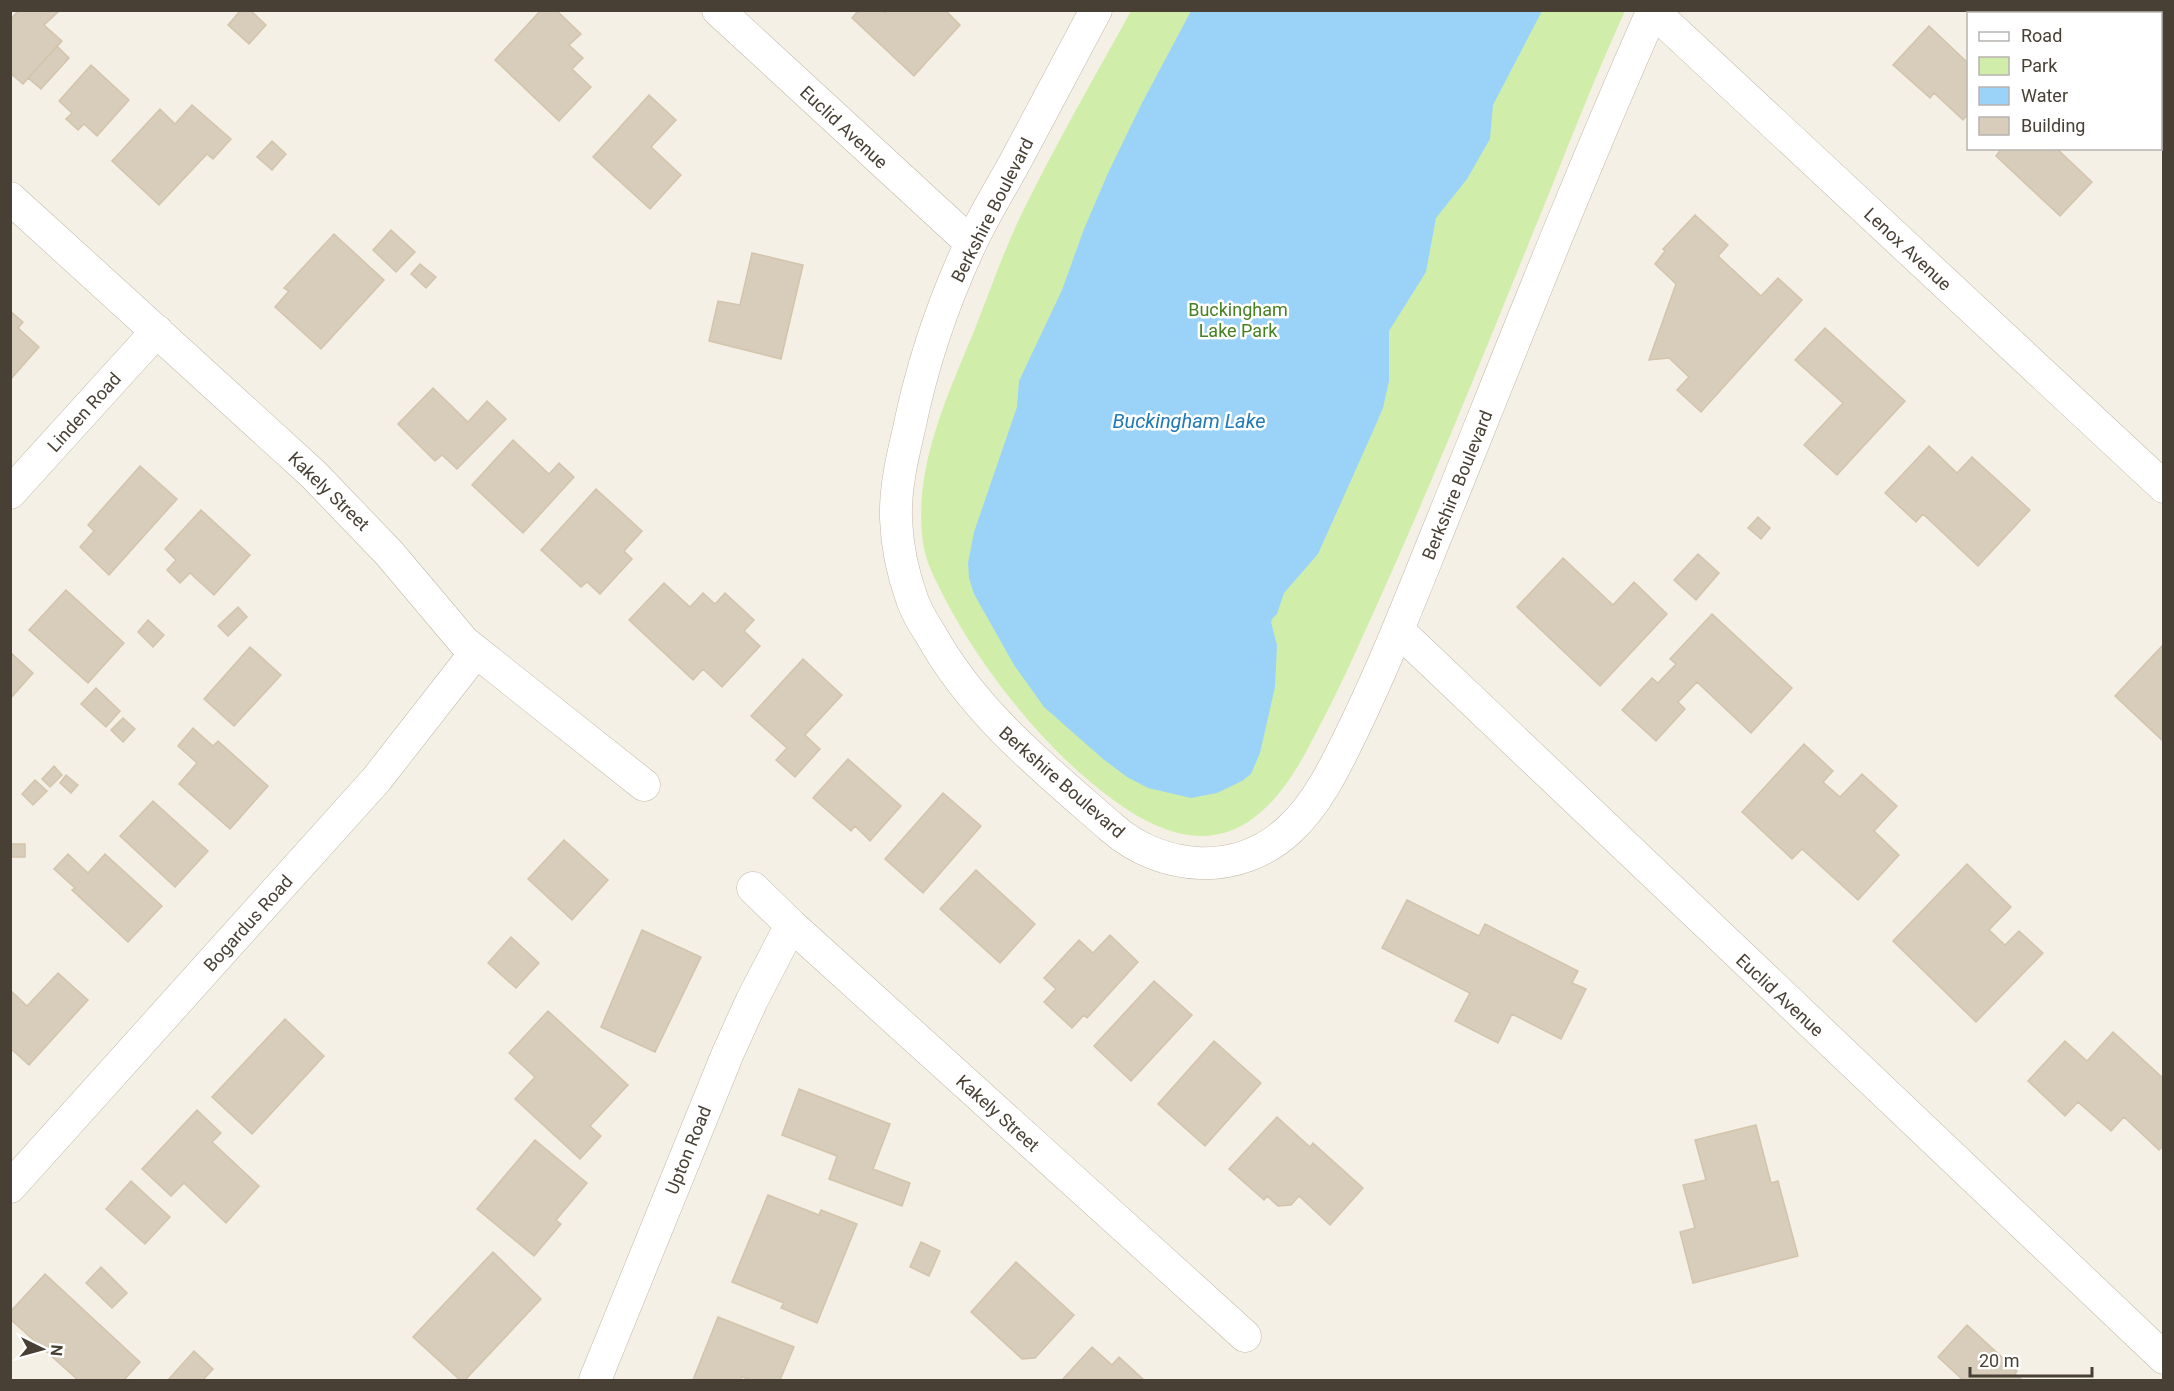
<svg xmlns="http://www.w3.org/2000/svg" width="2174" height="1391" font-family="Roboto,sans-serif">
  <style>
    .green { fill: #d0eeaa }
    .water { fill: #9bd3f8 }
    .building { fill: #d8ccba; stroke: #d3c4ac; stroke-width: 1.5 }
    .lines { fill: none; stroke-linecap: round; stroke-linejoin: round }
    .street-casing { stroke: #c1b8a7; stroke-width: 33 }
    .street { stroke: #fff; stroke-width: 32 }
    .labels { text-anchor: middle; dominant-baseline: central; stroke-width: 5; stroke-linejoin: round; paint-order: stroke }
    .street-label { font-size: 18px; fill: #484034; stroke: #fff }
    .park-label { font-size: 18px; fill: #468121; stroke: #fff }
    .water-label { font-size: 20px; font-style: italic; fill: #207ab7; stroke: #fff }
  </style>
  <rect width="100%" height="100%" fill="#f5f0e6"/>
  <path class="green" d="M1131 11H1625C1598 70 1574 131 1550 191 1493 331 1438 470 1376 607 1357 649 1339 690 1317 731 1302 760 1287 789 1262 811 1213 856 1158 833 1112 799 1046 751 981 669 944 597 935 579 926 563 923 543 913 471 945 401 972 336 989 294 1004 249 1024 209 1057 142 1095 76 1131 11Z"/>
  <path class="water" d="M1191 11H1542L1493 105 1490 139 1467 179 1436 218 1426 272 1389 331V381L1383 408 1374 429 1318 554 1284 593 1277 614 1273 618 1271 622 1277 645 1275 687 1260 753 1251 774 1242 781 1217 793 1191 798 1148 788 1127 777 1103 759 1044 707 1014 665 974 594 969 578 968 563 974 532 1017 407 1019 381 1062 290 1084 229 1108 173 1142 103Z"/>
  <path class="building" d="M19 10H56L58 12 44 25 62 41 23 84 10 73V20Z
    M241 10H250L266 25 249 44 228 25Z
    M541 10H556L581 34 569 45 583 58 572 69 591 87 559 121 495 60Z
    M859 10H882L885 13 888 10H945L960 25 914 76 852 18Z
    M1929 26 1968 63V114L1963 120 1934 93 1930 98 1893 65Z
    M57 46 69 58 41 89 28 78Z
    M91 65 129 100 97 136 84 124 78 130 66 119 72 113 59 101Z
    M649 95 676 120 651 147 681 175 650 209 593 157Z
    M192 105 231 139 213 159 207 154 159 205 112 161 160 109 175 124Z
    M272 141 286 154 272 170 257 157Z
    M2002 148H2056L2092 182 2060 216 1996 156Z
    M1695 215 1728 245 1718 256 1761 296 1778 278 1802 300 1701 412 1677 390 1689 377 1669 358 1649 360 1676 284 1655 264 1665 251 1663 249Z
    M391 230 415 252 396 272 373 250Z
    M334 234 384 280 321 349 275 307 289 291 284 288Z
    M752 253 803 265 781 359 709 341 718 301 740 305Z
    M420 264 436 277 426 288 411 274Z
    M10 311 23 322 18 328 39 347 10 380Z
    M1825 328 1905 401 1837 475 1804 445 1843 403 1795 360Z
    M433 388 468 422 487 401 506 419 457 469 442 455 435 461 398 424Z
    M513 440 549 474 559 463 574 477 523 533 472 485Z
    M1929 446 1957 473 1972 457 2030 510 1978 566 1923 514 1916 522 1885 493Z
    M140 466 177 499 109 575 80 547 94 531 88 525Z
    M596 489 642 531 624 551 632 559 600 594 587 582 581 587 541 550Z
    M201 510 250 555 214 595 190 573 180 583 167 570 176 560 165 549Z
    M1758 517 1770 528 1761 539 1748 528Z
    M1698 554 1719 573 1696 600 1674 580Z
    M1563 558 1613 605 1634 582 1667 614 1600 686 1517 607Z
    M664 583 690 607 703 593 715 604 725 593 754 620 744 631 760 646 722 687 703 669 693 680 629 620Z
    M66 590 124 643 88 683 29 630Z
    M238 607 247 617 228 636 218 626Z
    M1712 614 1792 688 1751 733 1697 682 1678 702 1685 709 1656 741 1622 710 1652 678 1658 683 1676 664 1670 659Z
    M148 620 164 635 153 647 138 632Z
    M2164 644V742L2115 696Z
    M250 647 281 675 234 726 204 699Z
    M10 652 33 673 10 699Z
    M803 659 842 695 805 735 820 749 795 777 776 760 787 748 751 716Z
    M96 688 120 711 106 727 81 704Z
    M123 718 135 729 123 742 111 730Z
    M193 728 213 746 218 741 268 786 230 829 179 784 197 763 178 746Z
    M1804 744 1833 771 1823 782 1840 797 1862 774 1897 806 1874 831 1899 855 1858 900 1802 849 1792 859 1742 812Z
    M848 759 901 806 870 841 855 826 851 831 813 798Z
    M54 766 62 775 50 787 42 779Z
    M66 775 78 785 71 793 60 783Z
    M35 780 47 791 33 805 22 794Z
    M943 793 981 826 923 893 885 859Z
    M153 801 208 851 175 887 120 836Z
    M564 840 608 880 572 920 528 879Z
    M10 844H25V857H10Z
    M68 854 88 873 105 854 162 906 128 942 72 890 75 888 54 869Z
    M1967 864 2011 907 1989 930 2005 945 2019 931 2043 953 1976 1022 1893 941Z
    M976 870 1035 924 1000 963 940 909Z
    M1407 900 1479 936 1485 924 1578 971 1572 983 1586 989 1561 1039 1512 1014 1498 1043 1455 1021 1470 993 1382 948Z
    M642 930 701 957 655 1052 601 1027Z
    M1110 935 1138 962 1087 1018 1084 1015 1072 1028 1044 1002 1056 989 1044 978 1079 940 1093 953Z
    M511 937 539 963 516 988 488 963Z
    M58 973 88 1000 29 1065 10 1048V990L27 1006Z
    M1154 981 1192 1015 1131 1081 1094 1046Z
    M548 1011 628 1085 590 1126 601 1136 580 1159 515 1099 535 1077 509 1053Z
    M285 1019 324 1056 252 1134 212 1097Z
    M2113 1032 2164 1079V1145L2159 1150 2124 1117 2111 1131 2078 1102 2065 1116 2028 1081 2065 1041 2087 1061Z
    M1214 1041 1261 1083 1205 1146 1158 1104Z
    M799 1089 890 1124 873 1169 910 1183 902 1206 829 1179 837 1156 782 1135Z
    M197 1110 221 1133 212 1142 259 1186 226 1223 184 1183 171 1196 142 1169Z
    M1277 1117 1310 1147 1313 1143 1363 1188 1330 1225 1299 1196 1291 1205 1278 1206 1267 1196 1264 1200 1229 1169Z
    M1756 1125 1771 1183 1778 1181 1798 1256 1693 1283 1680 1232 1695 1228 1683 1185 1706 1180 1695 1140Z
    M535 1140 587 1183 556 1220 561 1224 534 1256 477 1209Z
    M131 1181 170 1217 145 1244 106 1209Z
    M768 1195 819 1215 821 1210 857 1224 817 1323 781 1308 784 1303 732 1282Z
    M921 1242 940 1251 929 1276 910 1267Z
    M493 1252 541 1299 465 1380H460L413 1337Z
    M1016 1262 1074 1315 1035 1358 1022 1359 971 1312Z
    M101 1267 127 1293 112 1308 86 1283Z
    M45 1274 140 1362 124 1380H78L10 1319V1312Z
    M718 1317 794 1347 780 1380H751L742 1377 740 1380H693Z
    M1967 1325 2017 1371 2015 1374 2022 1380H1963L1938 1357Z
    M1092 1347 1112 1365 1119 1357 1144 1380H1062Z
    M194 1351 213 1369 203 1380H168Z"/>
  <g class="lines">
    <defs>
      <path id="street" d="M718 10 971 243
        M1096 10C1068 62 1041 113 1014 164 999 191 983 217 970 245 943 303 922 365 909 429 902 459 895 488 896 519 897 546 903 574 912 599 916 612 924 624 931 635 975 714 1045 769 1112 828 1163 872 1238 877 1289 830 1318 804 1337 763 1354 728 1387 660 1414 590 1442 521 1511 350 1578 179 1653 10
        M1653 11 2164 487
        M10 198 313 474 389 553 464 642 644 785
        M10 493 157 331
        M1398 630 2164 1358
        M753 888 791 925 1245 1336
        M10 1187 376 780 476 652
        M595 1380 728 1053 752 1000 791 925"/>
    </defs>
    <use href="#street" class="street-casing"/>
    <use href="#street" class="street"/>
  </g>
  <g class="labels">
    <g class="street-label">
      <text transform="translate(844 127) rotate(43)">Euclid Avenue</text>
      <text transform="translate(992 210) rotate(-63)">Berkshire Boulevard</text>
      <text transform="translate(1908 249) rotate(43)">Lenox Avenue</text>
      <text transform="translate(84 412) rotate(-48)">Linden Road</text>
      <text transform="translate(1457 485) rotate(-68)">Berkshire Boulevard</text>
      <text transform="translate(329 491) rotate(44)">Kakely Street</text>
      <text transform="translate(1062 782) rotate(41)">Berkshire Boulevard</text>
      <text transform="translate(248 923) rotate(-48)">Bogardus Road</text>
      <text transform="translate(1780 995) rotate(43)">Euclid Avenue</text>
      <text transform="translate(998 1113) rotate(42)">Kakely Street</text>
      <text transform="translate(688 1150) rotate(-68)">Upton Road</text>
    </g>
    <g class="park-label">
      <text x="1238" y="309">Buckingham<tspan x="1238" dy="21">Lake Park</tspan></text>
    </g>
    <g class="water-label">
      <text x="1189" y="421">Buckingham Lake</text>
    </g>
  </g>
  <rect width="2174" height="1391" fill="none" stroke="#484034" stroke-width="24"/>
  <rect x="1967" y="12" width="195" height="138" fill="#ffffff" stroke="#b6b3ae" stroke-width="1.5"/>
  <rect x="1979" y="32" width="30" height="9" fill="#ffffff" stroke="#b6b3ae" stroke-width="1.5"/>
  <text x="2021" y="42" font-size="18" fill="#484034">Road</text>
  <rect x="1979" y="57" width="30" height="18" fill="#d0eeaa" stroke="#b6b3ae" stroke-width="1.5"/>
  <text x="2021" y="72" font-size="18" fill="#484034">Park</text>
  <rect x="1979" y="87" width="30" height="18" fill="#9bd3f8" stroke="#b6b3ae" stroke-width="1.5"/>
  <text x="2021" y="102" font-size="18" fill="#484034">Water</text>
  <rect x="1979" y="117" width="30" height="18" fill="#d8ccba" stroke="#b6b3ae" stroke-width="1.5"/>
  <text x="2021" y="132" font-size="18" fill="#484034">Building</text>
  <g transform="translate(42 1349) rotate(95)" stroke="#ffffff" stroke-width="4.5" paint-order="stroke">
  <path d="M0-4.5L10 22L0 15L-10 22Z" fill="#484034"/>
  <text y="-9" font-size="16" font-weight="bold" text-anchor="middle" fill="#484034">N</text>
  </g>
  <path d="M1970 1367v9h122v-9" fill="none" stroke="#484034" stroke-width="3"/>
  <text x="1979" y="1367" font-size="18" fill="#484034" stroke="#ffffff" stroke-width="4.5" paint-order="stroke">20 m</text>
</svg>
